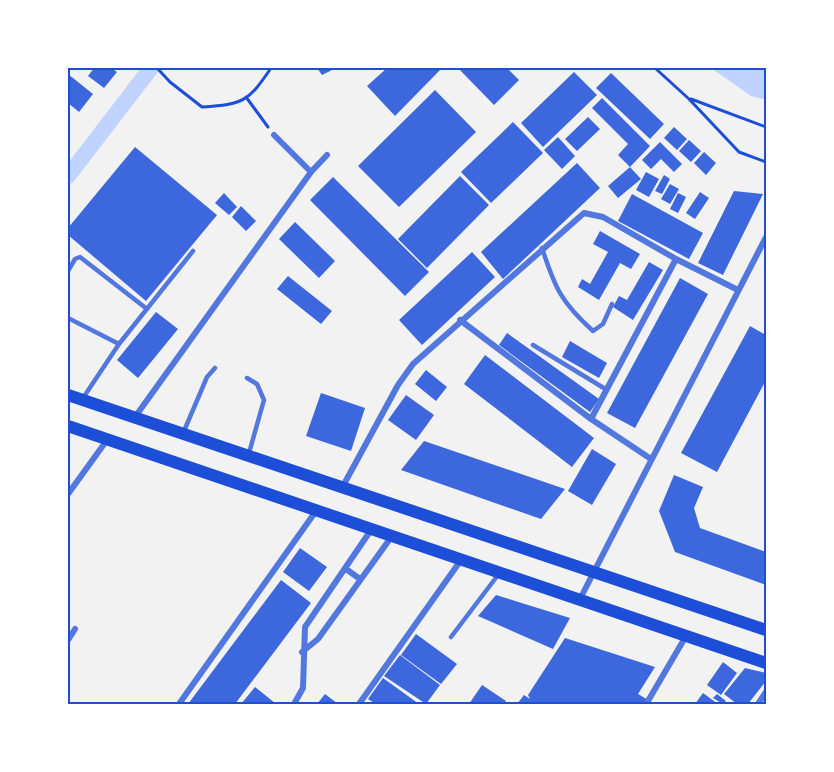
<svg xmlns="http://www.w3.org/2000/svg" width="834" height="772" font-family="'Source Serif 4',serif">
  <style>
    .water { fill: #bfd3fe }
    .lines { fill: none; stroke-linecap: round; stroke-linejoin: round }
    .canal { stroke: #bfd3fe; stroke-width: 16 }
    .building { fill: #3d67dc }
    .path { stroke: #1d4ed8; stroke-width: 3 }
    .service { stroke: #5277de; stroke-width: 4.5 }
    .minor { stroke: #5277de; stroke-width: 6 }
    .secondary { stroke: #1d4ed8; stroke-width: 12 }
    .neatline { fill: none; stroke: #1d4ed8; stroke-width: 2 }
  </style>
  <rect width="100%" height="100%" fill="#f2f2f2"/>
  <path class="water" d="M711 68H766V100L751 96Z"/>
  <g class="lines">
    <path class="canal" d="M68 176 151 68"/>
  </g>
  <path class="building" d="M94 68H111L117 72 104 88 88 76Z
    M317 68H336L322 75Z
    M387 68H442L395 116 367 86Z
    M458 68H507L519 80 494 105Z
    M574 72 597 95 543 147 521 123Z
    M611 73 664 124 650 139 596 88Z
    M68 74 93 94 79 112 68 103Z
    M435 90 476 132 399 207 358 166Z
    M602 98 650 146 630 167 618 155 628 144 592 108Z
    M588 117 600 129 577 151 565 139Z
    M513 122 543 153 491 203 461 172Z
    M674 127 687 139 677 150 664 138Z
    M558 137 575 156 562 169 544 150Z
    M689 140 701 151 691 162 679 151Z
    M660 142 682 164 674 172 661 159 651 169 642 160Z
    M135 147 217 215 146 301 68 235V228Z
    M704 152 716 163 706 175 694 163Z
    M577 163 600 188 503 279 481 252Z
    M630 167 641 179 618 198 608 186Z
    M646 172 659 179 649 197 636 190Z
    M664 175 670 179 662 194 655 191Z
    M460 176 489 205 427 268 398 239Z
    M333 177 429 272 405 296 310 200Z
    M670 184 679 189 670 204 661 199Z
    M734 191 763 194 723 275 698 263Z
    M700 192 709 198 695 219 686 213Z
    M224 193 237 207 229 215 215 203Z
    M678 193 686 197 678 213 670 209Z
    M632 194 703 233 689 259 618 221Z
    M241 206 256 221 246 231 232 217Z
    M295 222 335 261 319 278 279 239Z
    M600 231 640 254 631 269 620 263 599 300 578 287 582 279 590 284 608 252 593 244Z
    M472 252 495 277 422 345 399 320Z
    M649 262 663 270 633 320 613 307 619 296 627 300Z
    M288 276 332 311 321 324 277 289Z
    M680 278 708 294 635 428 607 413Z
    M156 312 178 329 138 378 117 360Z
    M750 326 766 335V380L717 472 681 453Z
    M507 333 599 399 590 412 499 345Z
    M570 341 607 363 599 378 562 357Z
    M485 355 594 438 572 467 464 384Z
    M426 370 447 387 436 401 415 384Z
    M321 393 365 408 351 451 306 436Z
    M406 395 434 415 416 440 388 420Z
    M424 441 565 489 541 519 401 470Z
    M592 449 616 464 592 505 568 491Z
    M674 475 703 487 694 508 700 528 766 552V585L675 552 659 511Z
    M300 548 327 567 309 591 283 572Z
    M281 580 311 603 235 704H188Z
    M496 595 570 618 553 649 478 616Z
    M416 634 457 664 441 684 401 655Z
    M565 638 655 667 638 694 655 704H517L524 695 530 699 528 695Z
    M400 655 440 685 426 704 384 676Z
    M723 662 737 673 721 695 707 685Z
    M745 668 766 673V681L748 704H737L724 694Z
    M383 678 419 704H376L368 699Z
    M482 685 506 701 504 704H469Z
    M255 687 275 703 274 704H241Z
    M703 693 718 704H695Z
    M325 694 338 704H317Z
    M717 694 726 701 723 704 713 698Z"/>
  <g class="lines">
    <path class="path" d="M157 68 170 82 202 107C244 104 248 102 271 68
      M655 68 689 99 739 152 766 162
      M246 97 268 127
      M691 99 766 127"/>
    <path class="service" d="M542 248C555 288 561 302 593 331L603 324 612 304
      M68 271 75 259 80 257 147 309
      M68 318 119 344
      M533 345 607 390
      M247 378 257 384 264 400 249 453
      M83 398 119 344 193 251
      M184 431 207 377 215 368
      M451 637 498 575"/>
    <path class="minor" d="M274 135 311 172
      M460 320 591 419 651 459
      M135 417 311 172 327 155
      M591 419 676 259
      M343 486 398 385 413 364 584 213 603 217 676 259 738 290
      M68 494 107 440
      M346 569 360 579
      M580 599 766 237
      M68 640 75 629
      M302 652 318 639 392 536
      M648 701 686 636
      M179 704 316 511
      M294 704 303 688 305 627 371 530
      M359 704 461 560
      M758 704 766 692"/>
    <path class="secondary" d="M68 395 766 630
      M68 426 766 663"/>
  </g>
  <rect width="834" height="772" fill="none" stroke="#ffffff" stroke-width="138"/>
  <rect x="69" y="69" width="696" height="634" class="neatline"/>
</svg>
